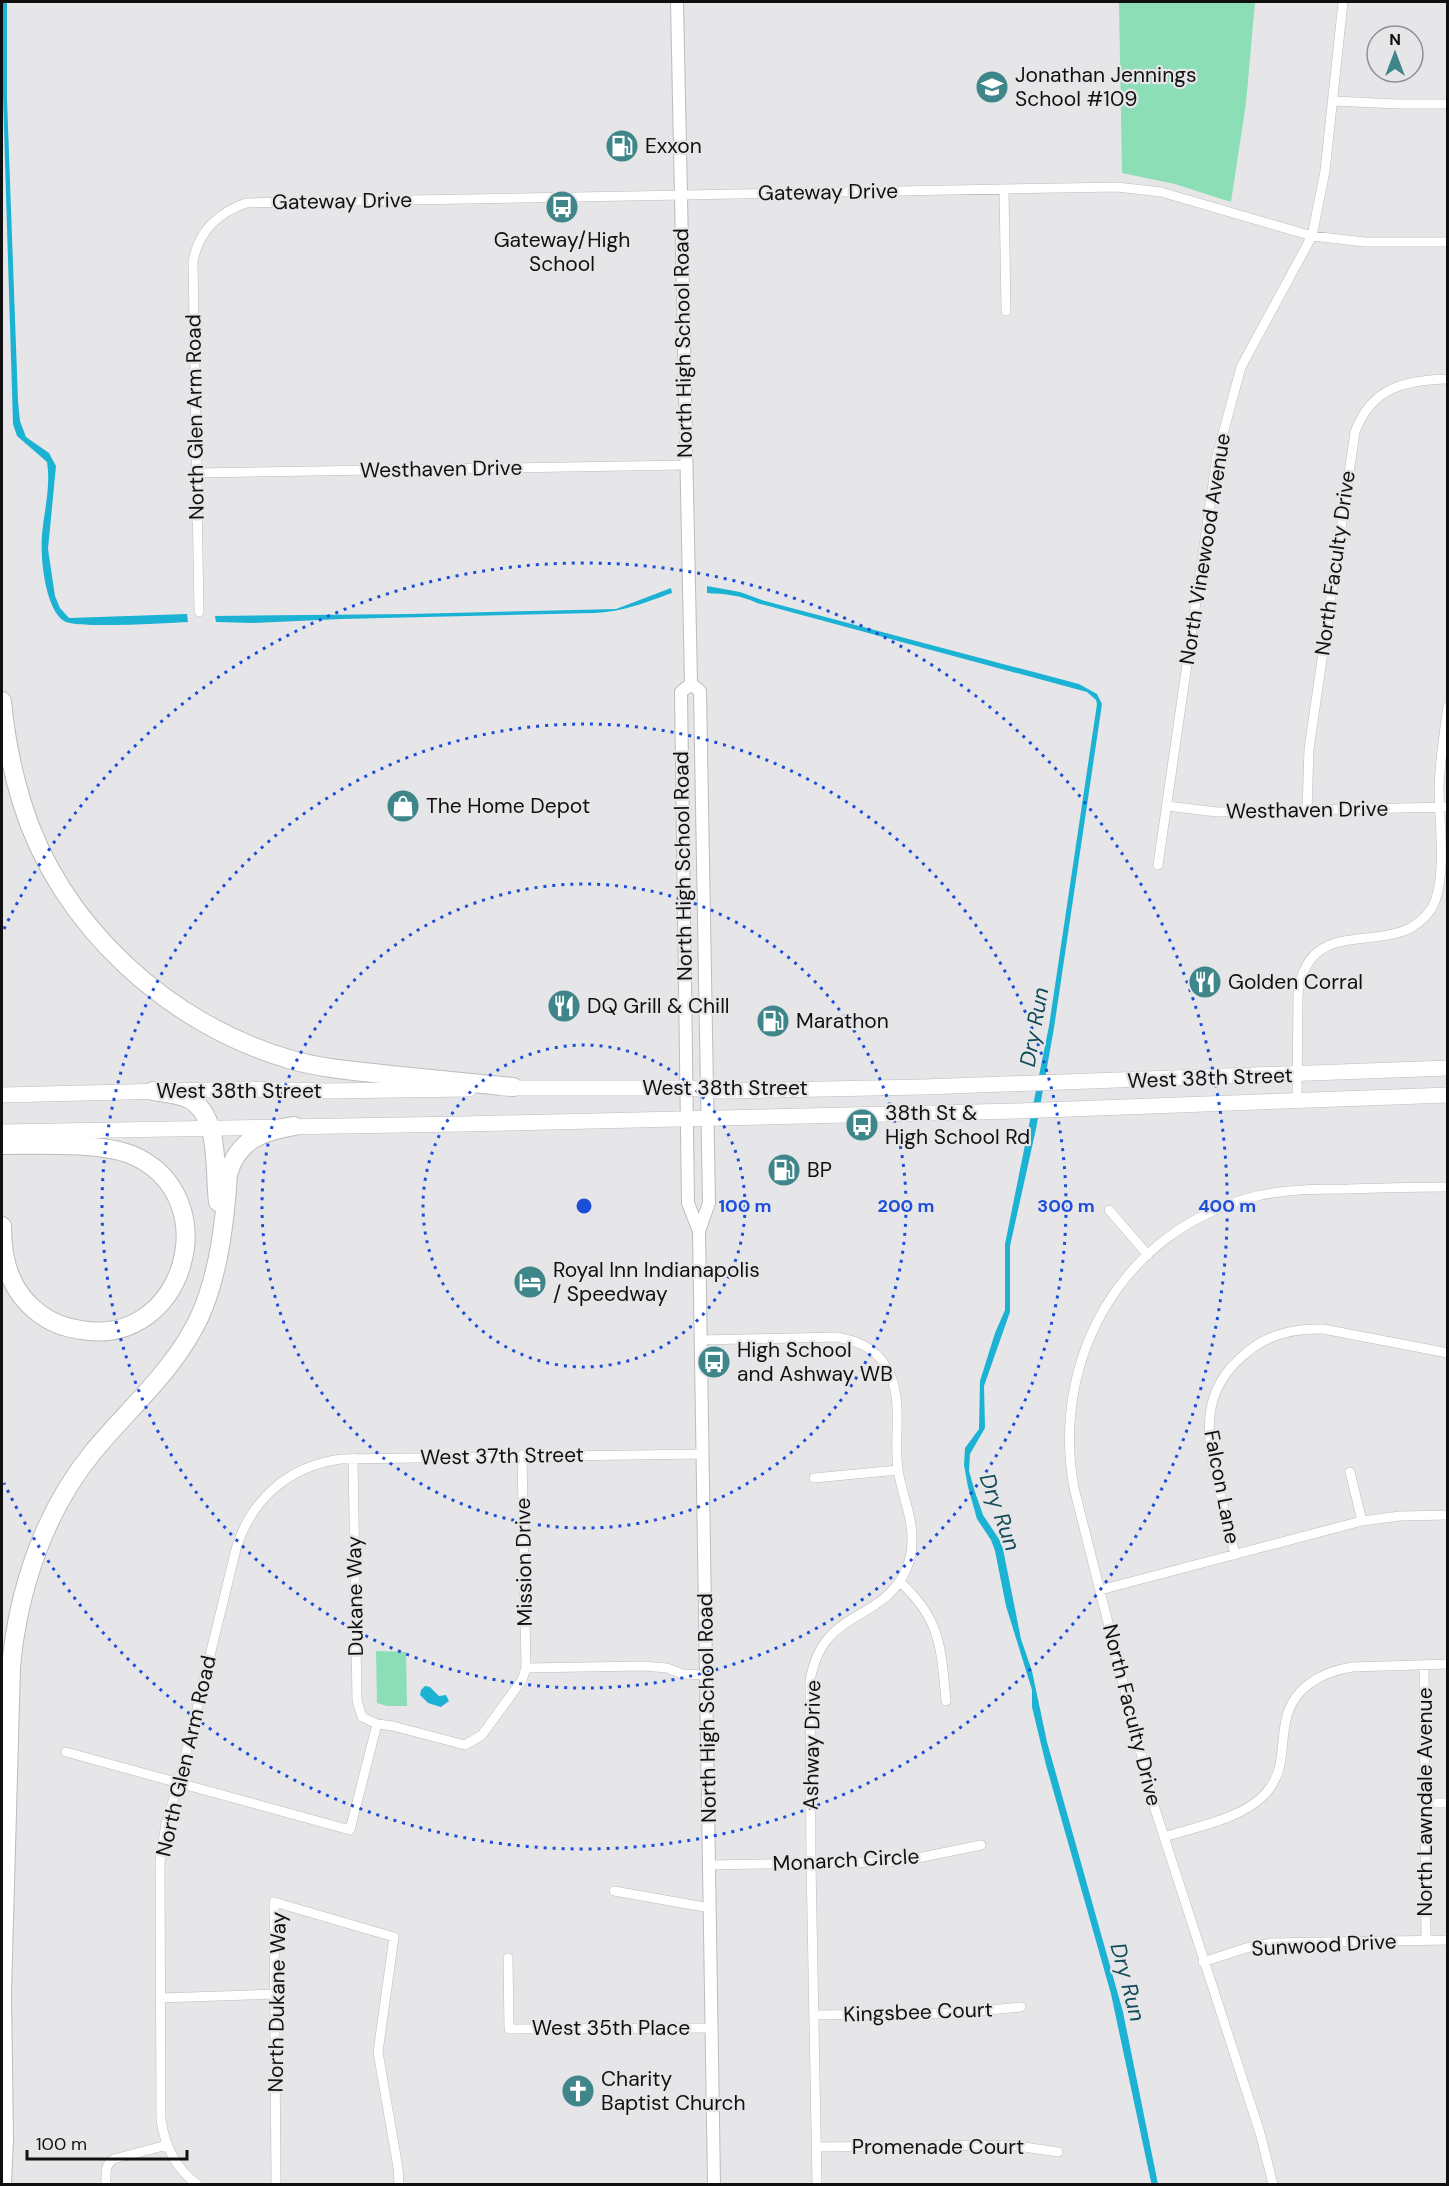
<svg xmlns="http://www.w3.org/2000/svg" width="1449" height="2186" font-family="'DM Sans',sans-serif">
  <style>
    .green { fill: #8bdeb6 }
    .water { fill: #1cb2d4 }
    .lines { fill: none; stroke-linecap: round; stroke-linejoin: round }
    .minor-casing { stroke: #bcbbbe; stroke-width: 10 }
    .tertiary-casing { stroke: #bcbbbe; stroke-width: 14 }
    .primary-casing { stroke: #bcbbbe; stroke-width: 16 }
    .motorway-casing { stroke: #bcbbbe; stroke-width: 20 }
    .minor { stroke: #fff; stroke-width: 9 }
    .tertiary { stroke: #fff; stroke-width: 12 }
    .primary { stroke: #fff; stroke-width: 15 }
    .motorway { stroke: #fff; stroke-width: 18 }
    .ring { fill: none; stroke: #1d4ed8; stroke-width: 3; stroke-dasharray: 3 6 }
    .labels { text-anchor: middle; dominant-baseline: central; stroke-width: 4.5; stroke-linejoin: round; paint-order: stroke }
    .poi-label { font-size: 21px; fill: #101011; stroke: #e6e6e9; text-anchor: start }
    .street-label { font-size: 21px; fill: #101011; stroke: #e6e6e9 }
    .water-label { font-size: 22px; font-style: italic; fill: #114a58; stroke: #e6e6e9 }
    .centre { fill: #1d4ed8; stroke: #e6e6e9; stroke-width: 3 }
    .ring-label { font-size: 18px; text-anchor: middle; font-weight: bold; fill: #1d4ed8; stroke: #e6e6e9; stroke-width: 4.5; stroke-linejoin: round; paint-order: stroke }
  </style>
  <rect width="100%" height="100%" fill="#e6e6e9"/>
  <path class="green" d="M1119 2H1255L1246 103 1231 202 1175 184 1122 173Z
    M376 1651 406 1652 407 1706H387L377 1703Z"/>
  <path class="water" d="M2 2H7V99L18 401 20 421 26 437 49 453 56 466 48 549 55 596 60 608 69 618 187 614 188 622C169 623 76 629 64 621 45 609 40 557 42 535 44 511 51 486 47 462L17 436 13 424 2 63Z
    M707 586 740 592 765 601 1079 684 1097 694 1102 704 1054 1028 1036 1129 1010 1246V1312L984 1386 985 1428 970 1454 969 1471 975 1492 983 1515 999 1539 1003 1549 1021 1639 1032 1671 1047 1742 1123 2012 1158 2184H1151V2182L1111 1994 1046 1765 1032 1707V1690L1006 1606 995 1551 991 1540 977 1519 968 1487 964 1465 965 1448 979 1429 980 1381 995 1333 1005 1310V1244L1049 1026 1097 704 1096 700 1087 692 757 603C740 595 726 594 707 593Z
    M671 588 672 593C643 603 626 611 595 613L341 619 253 623 216 622 215 616 408 614 616 609Z
    M425 1686 430 1687 439 1696 446 1695 449 1701 441 1707 428 1703 420 1695 421 1690Z"/>
  <g class="lines">
    <defs>
      <path id="minor" d="M1333 101 1398 104H1448
        M1004 189 1006 311
        M196 473 685 465
        M199 612 193 262C198 232 218 213 246 203L1117 187 1161 192 1312 236 1365 242H1448
        M1167 806 1217 812 1448 807
        M1307 810 1309 749 1355 432C1372 387 1405 380 1448 379
        M1158 865 1217 456 1241 367 1312 236 1325 171 1343 2
        M1297 1100 1298 995C1308 906 1396 964 1431 909 1448 882 1439 821 1439 788 1440 760 1444 733 1448 706
        M1109 1210 1148 1255
        M701 1340 837 1337C857 1341 876 1348 886 1367 905 1397 893 1436 898 1469 901 1493 913 1517 912 1541 912 1553 909 1565 903 1576 876 1623 822 1610 810 1681L811 1863 817 2184
        M522 1455 526 1668
        M353 1458 357 1701 362 1717 377 1724
        M1350 1472 1362 1521
        M814 1478 898 1470
        M1235 1555C1230 1532 1224 1510 1219 1488 1206 1435 1199 1391 1246 1353 1268 1334 1294 1328 1323 1329L1448 1353
        M900 1582C941 1619 941 1648 946 1701
        M1100 1590 1362 1521 1400 1516 1448 1515
        M1424 1665 1426 1940
        M66 1752 350 1830 377 1724 393 1726 465 1745 482 1735 522 1680 526 1668 643 1666 667 1668 682 1674 706 1675
        M1425 1803H1448
        M1164 1837C1195 1827 1242 1819 1265 1794 1285 1772 1280 1752 1285 1725 1290 1690 1319 1672 1352 1667L1448 1664
        M709 1865 888 1862 913 1859 981 1845
        M614 1891 710 1908
        M508 1958 509 2029 711 2028
        M1203 1962 1246 1948 1272 1943 1448 1940
        M160 1998 275 1994
        M815 2015 959 2013 1021 2007
        M817 2147 1010 2145 1058 2152
        M106 2184C106 2174 104 2165 114 2159L167 2145
        M197 2184C176 2169 165 2146 161 2120L160 1862 166 1823 179 1782 236 1549C251 1499 289 1466 341 1459L703 1454
        M276 2184 274 1902 394 1937 378 2052 398 2168 399 2184
        M1273 2184 1260 2133 1155 1809 1074 1488C1050 1357 1124 1228 1257 1196 1287 1189 1317 1189 1348 1189 1381 1188 1414 1187 1448 1187"/>
      <path id="tertiary" d="M677 2 691 684
        M691 684 700 691 709 1203 699 1231 714 2184
        M691 684 681 692 688 1203 699 1231"/>
      <path id="primary" d="M502 1088H686L722 1091 923 1087 1448 1068
        M2 1095 249 1089 326 1091 469 1089
        M2 1132 462 1124 1017 1111 1448 1095"/>
      <path id="motorway" d="M2 701C5 735 12 770 22 803 60 926 169 1025 292 1060 324 1069 358 1071 391 1075 431 1079 472 1083 513 1087
        M153 1091C165 1093 178 1094 189 1099 221 1116 214 1172 218 1202
        M2 1145C36 1145 101 1142 132 1155 228 1196 185 1348 81 1330 66 1328 52 1323 40 1314 10 1292 2 1261 2 1226
        M2 2184 4 2139 2 1993 11 1667C18 1590 44 1512 93 1452 130 1407 175 1370 200 1316 219 1273 225 1221 228 1174 238 1140 262 1131 294 1126"/>
    </defs>
    <use href="#minor" class="minor-casing"/>
    <use href="#tertiary" class="tertiary-casing"/>
    <use href="#primary" class="primary-casing"/>
    <use href="#motorway" class="motorway-casing"/>
    <use href="#minor" class="minor"/>
    <use href="#tertiary" class="tertiary"/>
    <use href="#primary" class="primary"/>
    <use href="#motorway" class="motorway"/>
  </g>
  <g class="ring">
    <circle cx="584" cy="1206" r="161"/>
    <circle cx="584" cy="1206" r="322"/>
    <circle cx="584" cy="1206" r="482"/>
    <path d="M4 929A643 643 0 1 1 4 1483"/>
  </g>
  <defs>
    <symbol id="school-disc" viewBox="-11 -11 22 22"><circle r="9.5" fill="#3e8689" stroke="#e6e6e9"/><path d="M0-5L7-2L0 1L-7-2ZM-4 1L0 2.5L4 1V4Q0 6-4 4Z" fill="#fff"/></symbol>
    <symbol id="fuel-disc" viewBox="-11 -11 22 22"><circle r="9.5" fill="#3e8689" stroke="#e6e6e9"/><path d="M-5.5-6h7V0h2V4h1.3V-2.5L3-4.5l.8-.8L6-3V5H2.5V1h-1V6h-7ZM-4.2-4.7v3.2H.2V-4.7Z" fill="#fff"/></symbol>
    <symbol id="bus-disc" viewBox="-11 -11 22 22"><circle r="9.5" fill="#3e8689" stroke="#e6e6e9"/><path d="M-5-6H5V4H4V6H2V4H-2V6H-4V4H-5ZM-3.5-4V0h7V-4ZM-3.5 1.2v1.5H-2V1.2ZM2 1.2v1.5H3.5V1.2Z" fill="#fff"/></symbol>
    <symbol id="shop-disc" viewBox="-11 -11 22 22"><circle r="9.5" fill="#3e8689" stroke="#e6e6e9"/><path d="M-5-2.5h2.3a2.7 3.5 0 0 1 5.4 0H5L5.5 6h-11ZM-1.5-2.5h3a1.5 2.3 0 0 0-3 0Z" fill="#fff"/></symbol>
    <symbol id="restaurant-disc" viewBox="-11 -11 22 22"><circle r="9.5" fill="#3e8689" stroke="#e6e6e9"/><path d="M-5-6h1v4h1v-4h1v4h1v-4h1v5L-1.5 .5V6h-2V.5L-5-1ZM5-6V6H3V1.5H1.5Q1.5-4 5-6Z" fill="#fff"/></symbol>
    <symbol id="hotel-disc" viewBox="-11 -11 22 22"><circle r="9.5" fill="#3e8689" stroke="#e6e6e9"/><path d="M-6-4.5h1.5V1H6V5H4.5V3h-9V5H-6ZM-4 0a1.8 1.8 0 1 1 3.6 0ZM.5 0V-2.5h3Q6-2.5 6 0Z" fill="#fff"/></symbol>
    <symbol id="church-disc" viewBox="-11 -11 22 22"><circle r="9.5" fill="#3e8689" stroke="#e6e6e9"/><path d="M-1.2-6h2.4v3.5h3.3v2.4h-3.3V6h-2.4V-.1h-3.3v-2.4h3.3Z" fill="#fff"/></symbol>
  </defs>
  <g fill-rule="evenodd">
    <use href="#school-disc" x="973" y="68" width="38" height="38"/>
    <use href="#fuel-disc" x="603" y="127" width="38" height="38"/>
    <use href="#bus-disc" x="543" y="188" width="38" height="38"/>
    <use href="#shop-disc" x="384" y="787" width="38" height="38"/>
    <use href="#restaurant-disc" x="1186" y="963" width="38" height="38"/>
    <use href="#restaurant-disc" x="545" y="987" width="38" height="38"/>
    <use href="#fuel-disc" x="754" y="1002" width="38" height="38"/>
    <use href="#bus-disc" x="843" y="1106" width="38" height="38"/>
    <use href="#fuel-disc" x="765" y="1151" width="38" height="38"/>
    <use href="#hotel-disc" x="511" y="1263" width="38" height="38"/>
    <use href="#bus-disc" x="695" y="1343" width="38" height="38"/>
    <use href="#church-disc" x="559" y="2072" width="38" height="38"/>
  </g>
  <g class="labels">
    <g class="poi-label">
      <text x="1015" y="75">Jonathan Jennings<tspan x="1015" dy="24">School #109</tspan></text>
      <text x="645" y="146">Exxon</text>
      <text x="562" y="240" text-anchor="middle">Gateway/High<tspan x="562" dy="24">School</tspan></text>
      <text x="426" y="806">The Home Depot</text>
      <text x="1228" y="982">Golden Corral</text>
      <text x="587" y="1006">DQ Grill &amp; Chill</text>
      <text x="796" y="1021">Marathon</text>
      <text x="885" y="1113">38th St &amp;<tspan x="885" dy="24">High School Rd</tspan></text>
      <text x="807" y="1170">BP</text>
      <text x="553" y="1270">Royal Inn Indianapolis<tspan x="553" dy="24">/ Speedway</tspan></text>
      <text x="737" y="1350">High School<tspan x="737" dy="24">and Ashway WB</tspan></text>
      <text x="601" y="2079">Charity<tspan x="601" dy="24">Baptist Church</tspan></text>
    </g>
    <g class="street-label">
      <text transform="translate(828 192) rotate(-1)">Gateway Drive</text>
      <text transform="translate(342 201) rotate(-1)">Gateway Drive</text>
      <text transform="translate(683 343) rotate(-91)">North High School Road</text>
      <text transform="translate(195 417) rotate(-91)">North Glen Arm Road</text>
      <text transform="translate(441 469) rotate(-1)">Westhaven Drive</text>
      <text transform="translate(1205 549) rotate(-81)">North Vinewood Avenue</text>
      <text transform="translate(1335 563) rotate(-82)">North Faculty Drive</text>
      <text transform="translate(1307 810) rotate(-1)">Westhaven Drive</text>
      <text transform="translate(683 866) rotate(-91)">North High School Road</text>
      <text transform="translate(1210 1078) rotate(-2)">West 38th Street</text>
      <text x="725" y="1088">West 38th Street</text>
      <text x="239" y="1091">West 38th Street</text>
      <text transform="translate(502 1456) rotate(-1)">West 37th Street</text>
      <text transform="translate(1222 1487) rotate(79)">Falcon Lane</text>
      <text transform="translate(524 1562) rotate(-91)">Mission Drive</text>
      <text transform="translate(355 1596) rotate(-91)">Dukane Way</text>
      <text transform="translate(707 1708) rotate(-91)">North High School Road</text>
      <text transform="translate(1132 1715) rotate(76)">North Faculty Drive</text>
      <text transform="translate(812 1745) rotate(-89)">Ashway Drive</text>
      <text transform="translate(186 1756) rotate(-77)">North Glen Arm Road</text>
      <text transform="translate(1425 1802) rotate(-90)">North Lawndale Avenue</text>
      <text transform="translate(846 1860) rotate(-3)">Monarch Circle</text>
      <text transform="translate(1324 1945) rotate(-3)">Sunwood Drive</text>
      <text transform="translate(277 2002) rotate(-89)">North Dukane Way</text>
      <text transform="translate(918 2012) rotate(-2)">Kingsbee Court</text>
      <text x="611" y="2028">West 35th Place</text>
      <text x="938" y="2147">Promenade Court</text>
    </g>
    <g class="water-label">
      <text transform="translate(1034 1027) rotate(-80)">Dry Run</text>
      <text transform="translate(1000 1512) rotate(70)">Dry Run</text>
      <text transform="translate(1128 1982) rotate(75)">Dry Run</text>
    </g>
  </g>
  <circle cx="584" cy="1206" r="9" class="centre"/>
  <g class="ring-label">
    <text x="745" y="1212">100 m</text>
    <text x="906" y="1212">200 m</text>
    <text x="1066" y="1212">300 m</text>
    <text x="1227" y="1212">400 m</text>
  </g>
  <rect width="1449" height="2186" fill="none" stroke="#101011" stroke-width="6"/>
  <g transform="translate(1395 54)"><circle r="28" fill="#e6e6e9" stroke="#909093" stroke-width="1.5"/>
  <path d="M0-4.5L10 22L0 15L-10 22Z" fill="#3e8689"/>
  <text y="-9" font-size="16" font-weight="bold" text-anchor="middle" fill="#101011">N</text>
  </g>
  <path d="M27 2150v9h160v-9" fill="none" stroke="#101011" stroke-width="3"/>
  <text x="36" y="2150" font-size="18" fill="#101011" stroke="#e6e6e9" stroke-width="4.5" paint-order="stroke">100 m</text>
</svg>
